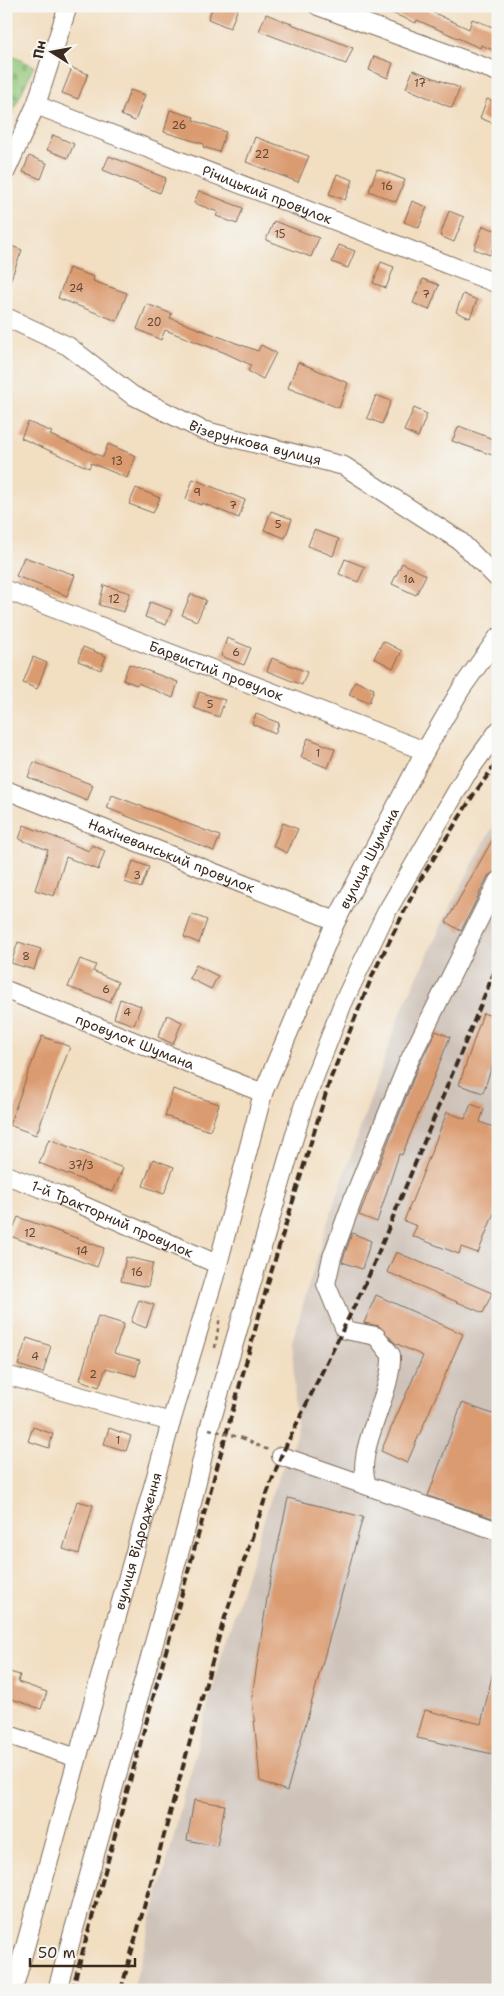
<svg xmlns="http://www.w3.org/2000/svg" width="504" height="1996" font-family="'Shantell Sans',sans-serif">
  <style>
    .industrial { fill: #cec2b9 }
    .cemetery { fill: url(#cemetery-stones); stroke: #66784b }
    .building { fill: #db9b71 }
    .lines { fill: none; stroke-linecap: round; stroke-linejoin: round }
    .minor-casing { stroke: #7b6957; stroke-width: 20 }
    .path { stroke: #7b6957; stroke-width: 2.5; stroke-dasharray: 4 4; stroke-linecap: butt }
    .minor { stroke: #fff; stroke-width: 18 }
    .rail { stroke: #3b2a1e; stroke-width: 4; stroke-dasharray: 8 4; stroke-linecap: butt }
    .path-bridge { stroke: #7b6957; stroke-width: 2.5; stroke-dasharray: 4 4; stroke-linecap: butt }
    .labels { text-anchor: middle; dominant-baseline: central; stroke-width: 5; stroke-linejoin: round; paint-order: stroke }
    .number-label { font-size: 11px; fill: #634633 }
    .street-label { font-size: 14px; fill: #3b2a1e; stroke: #f6f6f2 }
  </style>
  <defs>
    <pattern id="cemetery-stones" width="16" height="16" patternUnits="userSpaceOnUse" patternTransform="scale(1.25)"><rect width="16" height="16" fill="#90c678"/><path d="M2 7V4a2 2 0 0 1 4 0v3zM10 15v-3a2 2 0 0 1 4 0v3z" fill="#77a162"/></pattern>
  </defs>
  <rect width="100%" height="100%" fill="#f6f6f2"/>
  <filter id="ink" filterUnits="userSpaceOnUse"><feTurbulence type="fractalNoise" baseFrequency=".02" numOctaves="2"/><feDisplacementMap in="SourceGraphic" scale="10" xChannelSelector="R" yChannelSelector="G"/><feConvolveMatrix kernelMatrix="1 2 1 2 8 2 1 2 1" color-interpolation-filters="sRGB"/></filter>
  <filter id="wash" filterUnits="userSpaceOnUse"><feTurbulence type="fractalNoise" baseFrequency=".0096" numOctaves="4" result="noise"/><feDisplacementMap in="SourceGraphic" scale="20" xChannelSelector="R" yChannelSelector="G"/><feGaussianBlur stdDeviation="1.12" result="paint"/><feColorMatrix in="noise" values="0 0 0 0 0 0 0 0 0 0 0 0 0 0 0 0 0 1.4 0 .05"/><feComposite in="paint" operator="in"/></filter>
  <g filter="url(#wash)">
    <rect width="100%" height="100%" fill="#f2dec1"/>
    <path class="industrial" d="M498 817V1990H133L222 1653 276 1482 297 1436 292 1342 326 1227 399 1016 450 907Z"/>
    <path class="cemetery" d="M6 53 34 66 6 126Z"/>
    <g id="blocks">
      <path class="building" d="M213 6H239L230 28 208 19Z
        M419 6 469 29 472 19 498 29V52L481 45 480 48 417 20 416 23 377 7Z
        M266 14 353 48 346 64 259 31Z
        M374 56 393 63 388 78 369 70Z
        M72 68 88 74 78 99 62 93Z
        M413 70 460 88 452 108 406 88Z
        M130 90 145 95 135 121 121 115Z
        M487 99 498 103V117L495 124 480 118Z
        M170 110 194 117 193 120 226 132 219 152 203 147 204 144 164 132Z
        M53 135 74 144 68 158 47 150Z
        M255 137 309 156 298 182 246 162Z
        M29 156 47 163 41 179 23 172Z
        M109 156 166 178 160 193 103 170Z
        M377 169 405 180 396 202 369 191Z
        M337 174 353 180 345 200 329 194Z
        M199 191 243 208 237 224 216 216 218 212 194 203Z
        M412 201 427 207 419 228 404 222Z
        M449 211 464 217 454 242 440 236Z
        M274 221 319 238 311 257 266 240Z
        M483 226 498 231 490 255 474 249Z
        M6 244 22 250 7 289H6Z
        M339 245 355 251 348 268 332 262Z
        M381 262 394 267 386 288 373 283Z
        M69 268 94 277 93 281 127 293 117 321 58 298Z
        M423 279 439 285 429 310 413 303Z
        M463 294 477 300 470 318 456 312Z
        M147 304 172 314 170 318 228 340 258 351 261 345 276 353 263 379 248 371 251 365 223 352 165 330 161 340 137 329Z
        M298 362 348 383 339 408 288 388Z
        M376 395 391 401 382 424 367 418Z
        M414 408 427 414 418 437 404 431Z
        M28 422 52 432 50 435 103 457 108 444 136 456 127 478 91 463 89 468 21 438Z
        M459 426 498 441V457L452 441Z
        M193 479 245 500 239 518 202 503 201 505 186 499Z
        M136 488 160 498 153 513 129 504Z
        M271 511 292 519 285 538 264 530Z
        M314 530 339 539 333 556 308 546Z
        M24 557 75 575 67 596 16 576Z
        M345 559 365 567 358 582 339 574Z
        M402 563 426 575 416 595 392 584Z
        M104 585 130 593 124 612 99 605Z
        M191 594 206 600 197 621 182 615Z
        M150 602 172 610 166 625 145 617Z
        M227 638 251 648 244 665 221 656Z
        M383 641 402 651 393 668 374 658Z
        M83 647 106 656 101 670 78 661Z
        M33 657 47 663 37 689 23 683Z
        M272 658 307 672 302 685 267 671Z
        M129 664 178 682 173 698 138 683 137 685 123 680Z
        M355 681 374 689 369 703 349 695Z
        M199 692 225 700 219 717 194 708Z
        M256 714 279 723 275 734 252 724Z
        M308 738 335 749 328 768 301 757Z
        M34 762 93 785 87 801 28 777Z
        M112 795 220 836 214 851 107 808Z
        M283 823 298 829 287 853 273 846Z
        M24 825 89 851 92 845 105 851 98 870 66 857 54 896 35 890 48 850 19 839Z
        M498 830V870L488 876 461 931 446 922Z
        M133 861 149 867 141 888 125 882Z
        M192 914 207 920 199 943 184 937Z
        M18 942 41 949 34 970 11 963Z
        M80 959 96 965 93 971 118 982 110 1002 68 987Z
        M196 965 218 976 211 989 189 978Z
        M120 999 141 1006 134 1025 114 1018Z
        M483 1013 498 1018V1048L483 1093 459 1085Z
        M167 1015 182 1022 173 1044 158 1037Z
        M436 1031 450 1037 402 1155 399 1154 377 1222 359 1215 418 1067Z
        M42 1036 70 1047 36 1135 9 1125Z
        M173 1089 219 1104 210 1131 165 1116Z
        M471 1104 484 1109 480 1122 498 1129V1203L478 1253 461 1247 459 1254 412 1236 417 1226 404 1221 447 1112 465 1119Z
        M49 1139 123 1168 113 1192 39 1163Z
        M153 1159 174 1167 164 1194 143 1186Z
        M18 1217 104 1248 97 1267 10 1236Z
        M352 1233 371 1241 362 1269 342 1262Z
        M396 1252 492 1293 483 1313 387 1272Z
        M126 1257 153 1263 148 1287 121 1281Z
        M376 1295 463 1334 407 1463 381 1451 423 1356 395 1343 379 1326 364 1323Z
        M139 1300 154 1305 146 1328 131 1322Z
        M98 1316 124 1324 114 1353 140 1360 136 1376 106 1368 99 1387 80 1380Z
        M27 1338 51 1346 43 1373 18 1365Z
        M462 1403 498 1416V1520L428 1496Z
        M33 1427 53 1434 49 1448 28 1441Z
        M109 1428 131 1436 126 1451 104 1444Z
        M288 1498 363 1517 287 1791 260 1781 252 1697 268 1592Z
        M77 1501 93 1505 79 1554 63 1549Z
        M6 1671 20 1675 18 1682 47 1692 41 1709 12 1699 9 1710 6 1709Z
        M493 1672H498V1755L417 1738 425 1710 481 1724Z
        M194 1800 225 1805 217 1846 187 1840Z"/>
    </g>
  </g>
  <g filter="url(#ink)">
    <use href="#blocks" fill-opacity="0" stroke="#7b6957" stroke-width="1"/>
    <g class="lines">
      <defs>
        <g id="minor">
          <path d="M318 6 498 72"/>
          <path id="s1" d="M36 105 498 284"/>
          <path d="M6 171 36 105 68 6"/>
          <path id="s2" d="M6 317 68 346 132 395 202 430 344 466 460 541 498 579"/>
          <path id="s3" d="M6 590 425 751"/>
          <path id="s4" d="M6 790 336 921"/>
          <path id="s5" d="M6 990 263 1093"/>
          <path id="s6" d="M6 1175 59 1195 217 1264"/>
          <path d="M6 1375 171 1422"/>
          <path d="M281 1456 498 1531"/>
          <path d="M367 1485C353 1451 393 1395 391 1355L376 1336 345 1330 326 1284 332 1257 353 1199 408 1063 498 881"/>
          <path d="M6 1734 77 1758"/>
          <path id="s7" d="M13 1990 171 1422 216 1272 263 1093 336 921 425 751 461 689 498 637"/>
          <path d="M57 1990 187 1525 209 1429 303 1107 343 1003 386 913 466 775 498 731"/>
        </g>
      </defs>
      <use href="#minor" class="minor-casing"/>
      <path class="path" d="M215 1348 220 1316
        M242 1438 268 1450"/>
      <use href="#minor" class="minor"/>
      <path class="rail" d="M72 1990 270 1276 330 1080 373 974 420 880 474 794 498 761
        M121 1990 222 1626 265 1499 281 1456 367 1280 498 963"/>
      <path class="path-bridge" d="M209 1429 242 1438"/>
    </g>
  </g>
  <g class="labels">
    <g class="number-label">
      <text x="420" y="83">17</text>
      <text x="179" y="125">26</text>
      <text x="262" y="154">22</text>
      <text x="387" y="186">16</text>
      <text x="280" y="234">15</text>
      <text x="76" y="288">24</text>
      <text x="426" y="294">7</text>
      <text x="154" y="322">20</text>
      <text x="117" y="461">13</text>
      <text x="197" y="492">9</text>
      <text x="233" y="505">7</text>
      <text x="278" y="524">5</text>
      <text x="409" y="579">1а</text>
      <text x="114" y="599">12</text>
      <text x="236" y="652">6</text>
      <text x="210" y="704">5</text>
      <text x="318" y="753">1</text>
      <text x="137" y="875">3</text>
      <text x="26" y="956">8</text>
      <text x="106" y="989">6</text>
      <text x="127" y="1012">4</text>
      <text x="81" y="1165">37/3</text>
      <text x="30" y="1233">12</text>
      <text x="82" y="1251">14</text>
      <text x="137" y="1272">16</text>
      <text x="35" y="1356">4</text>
      <text x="93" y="1374">2</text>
      <text x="118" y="1440">1</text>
    </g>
    <g class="street-label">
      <text stroke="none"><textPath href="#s1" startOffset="248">Річицький провулок</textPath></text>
      <text stroke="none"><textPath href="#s2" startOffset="282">Візерункова вулиця</textPath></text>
      <text stroke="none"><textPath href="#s3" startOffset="225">Барвистий провулок</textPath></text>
      <text stroke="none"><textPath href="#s4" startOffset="178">Нахічеванський провулок</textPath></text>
      <text stroke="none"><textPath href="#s7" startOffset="1189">вулиця Шумана</textPath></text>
      <text stroke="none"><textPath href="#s5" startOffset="139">провулок Шумана</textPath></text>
      <text stroke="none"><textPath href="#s6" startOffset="115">1-й Тракторний провулок</textPath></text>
      <text stroke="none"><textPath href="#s7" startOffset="466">вулиця Відродження</textPath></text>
    </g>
  </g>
  <rect width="504" height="1996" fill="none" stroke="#f6f6f2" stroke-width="25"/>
  <g transform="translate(52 52) rotate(281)" stroke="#f6f6f2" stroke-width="4" paint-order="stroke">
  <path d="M0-4L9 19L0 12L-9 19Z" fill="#3b2a1e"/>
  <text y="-8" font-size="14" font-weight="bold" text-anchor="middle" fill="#3b2a1e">Пн</text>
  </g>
  <path d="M30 1958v8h105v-8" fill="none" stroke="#3b2a1e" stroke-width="2.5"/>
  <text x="38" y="1958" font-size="15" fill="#3b2a1e" stroke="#f6f6f2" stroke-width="4" paint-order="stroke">50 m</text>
</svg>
